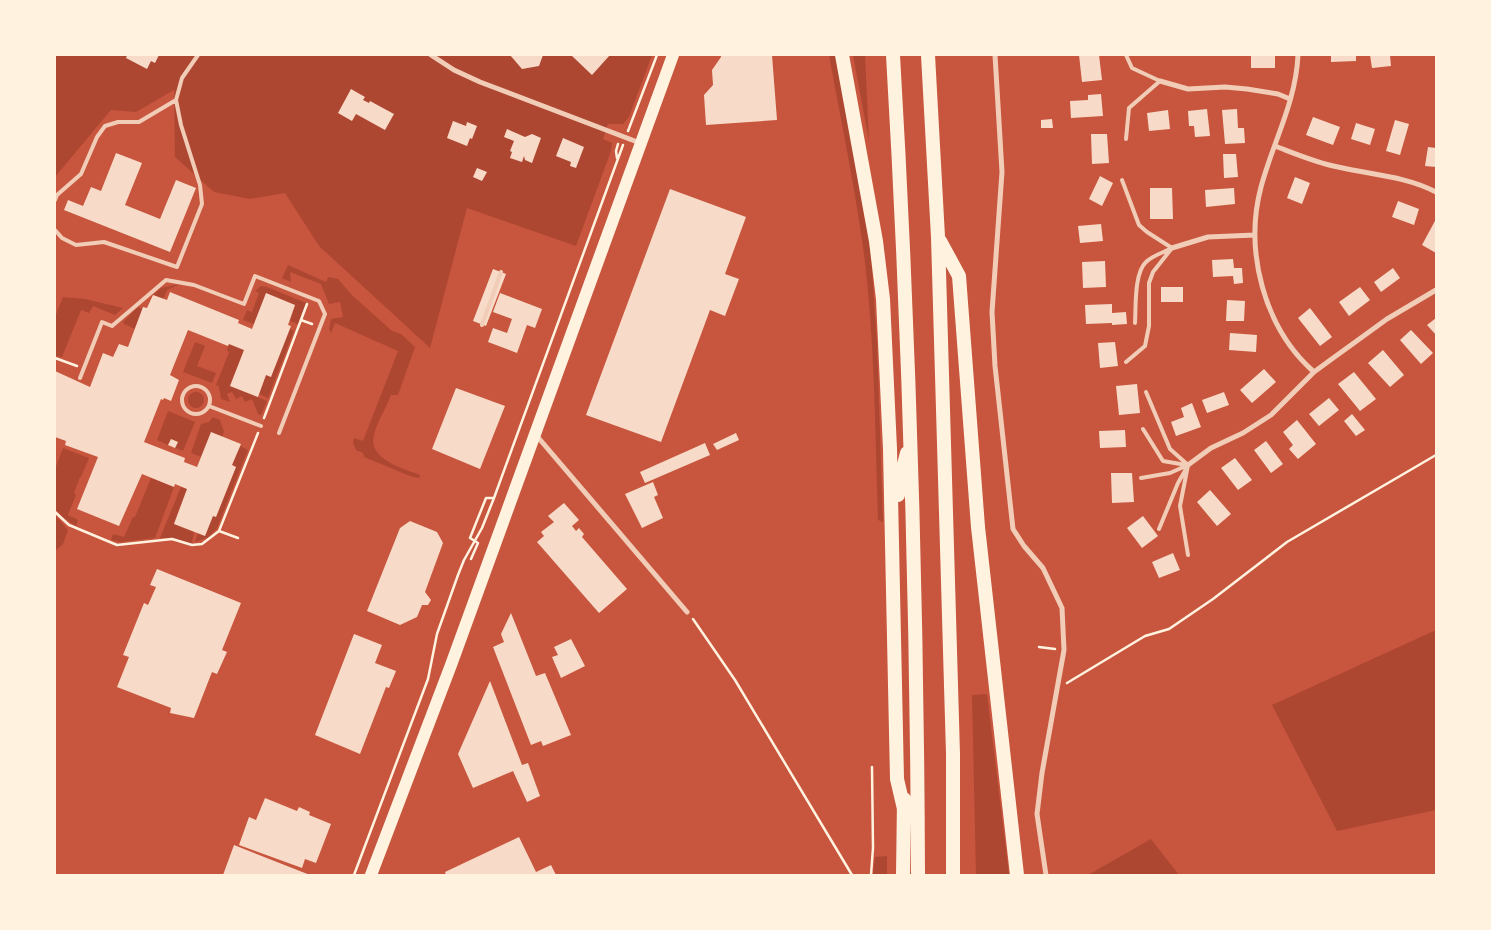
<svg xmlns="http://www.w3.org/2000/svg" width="1491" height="930" font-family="Montserrat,sans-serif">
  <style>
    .green { fill: #ae4732 }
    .building { fill: #f7dbc8 }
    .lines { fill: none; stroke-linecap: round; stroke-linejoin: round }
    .path { stroke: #fff3e0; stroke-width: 2.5 }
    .service { stroke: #f1ccb7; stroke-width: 4 }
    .minor { stroke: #f1ccb7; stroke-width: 5 }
    .primary { stroke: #fff3e0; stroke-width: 12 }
    .motorway { stroke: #fff3e0; stroke-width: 14 }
  </style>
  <rect width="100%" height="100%" fill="#c8553d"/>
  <path class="green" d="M55 55H652L629 117 623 124H608L603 139 612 143 611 151 576 246 467 208 430 348 319 246 285 193 250 199 214 192 175 157 174 90 136 112 111 110 55 177Z
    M829 55H836L871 254 877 344 883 522 878 520C875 431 875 342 864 254 855 187 841 121 829 55Z
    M853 55H865L869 141Z
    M288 265 326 282 328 277 338 279 352 295 392 331 401 334 415 347 398 395H391C386 408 377 422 374 435 367 459 404 469 420 475L419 478 410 476 364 457 363 453 356 450 353 443 354 438 363 441 398 351 335 323 331 333 329 329 331 319 343 317 340 302 329 304 321 284 290 272 291 282 282 278Z
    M180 284 167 290 163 299 153 295 161 288Z
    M261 286 267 287 306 303 298 324 290 321 295 305 266 294 254 324 243 320 247 310 252 312 259 293 255 291Z
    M63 297 85 299 123 308 115 315 93 306 89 313 81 310 62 357 55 356V317Z
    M138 307 143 309 135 329 124 324 123 322Z
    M290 329 294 331 268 398 259 394 266 375 271 377Z
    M195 342 205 346 197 366 216 373 212 383 183 372Z
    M229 344 244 350 230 386 267 401 261 415 258 414 252 399 245 402 242 396 236 399 232 392 227 394 230 402 221 399 219 387 216 385 229 352 227 350Z
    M188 400a8 8 0 1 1 16 0a8 8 0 1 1-16 0Z
    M168 411 195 422 183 451 175 448 178 442 171 439 168 445 157 440Z
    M213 417 220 420 224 432 222 437 211 432 201 457 191 453 201 424 209 422Z
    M240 446 248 450 217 528 209 537 195 542 198 533 205 536 213 516 216 517 236 467 232 465Z
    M63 448 89 458 81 477H80L74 493 76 495 68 515 78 520 76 526 65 519 55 509V469Z
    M151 478 174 487 155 538 121 542 111 540 113 534 124 537 133 517H135Z
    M181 487 187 489 174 523 194 532 192 543H190L174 538H160Z
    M55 515 68 530 63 544 55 551Z
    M1436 630V810L1337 831 1272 705Z
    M987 694 1009 875H976L972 695Z
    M1151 839 1179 875H1088Z
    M887 856V875H873L875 857Z"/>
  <path class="building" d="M127 55H159L155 63 151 61 147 69 126 58Z
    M510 55H543L539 66 522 69Z
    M571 55H610L592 75Z
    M721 55H772L777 120 706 125 704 95 713 85 712 70 721 57Z
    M1079 55H1099L1102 80 1082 82Z
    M1251 55H1275V68H1251Z
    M1331 55H1356V61L1331 62Z
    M1370 55H1390L1391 66 1372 68Z
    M351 89 365 97 363 100 369 103 370 101 394 114 385 130 356 114 352 121 338 113Z
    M1101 94 1103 116 1071 118 1070 101 1088 100V95Z
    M1207 109 1210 136 1195 137 1194 126H1189L1188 111Z
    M1237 109 1238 128H1244L1245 143 1225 144 1222 110Z
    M1168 110 1170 129 1149 131 1147 113Z
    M1313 117 1340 127 1333 145 1306 135Z
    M1052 119 1053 128H1041V120Z
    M1395 120 1409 124 1400 155 1386 151Z
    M453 121 466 126 467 122 477 126 472 139 470 138 467 146 447 138Z
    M1356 123 1375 129 1370 145 1351 139Z
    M507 129 525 137 532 134 541 138 532 163 525 160 524 156 522 162 510 158 512 152 510 151 514 141 504 137Z
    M1091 134H1107L1109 163 1092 164Z
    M563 138 584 147 576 168 570 166 571 162 556 156Z
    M1428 147 1436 148V167L1425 166Z
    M116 153 142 163 125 205 160 219 176 180 196 188 170 252 64 210 68 200 83 206 91 187 101 191Z
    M1223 154H1236L1238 177 1224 178Z
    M477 168 487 172 482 181 473 177Z
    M1100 176 1113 183 1102 206 1089 199Z
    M1295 177 1310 183 1302 204 1287 198Z
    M1150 188H1172L1173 219H1150Z
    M1234 188 1235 204 1206 207 1205 190Z
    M670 189 746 217 725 274 739 279 725 316 710 310 661 442 586 415Z
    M1398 201 1419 209 1414 225 1392 217Z
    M1436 219V253L1422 245Z
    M1101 224 1103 241 1080 243 1078 226Z
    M1233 259 1234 268H1242L1243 283 1234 284 1233 276 1213 277 1212 260Z
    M1105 261 1106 287 1083 288 1082 262Z
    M1393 268 1400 278 1381 292 1374 282Z
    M493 269 506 274 486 326 473 321Z
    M1161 287H1183V302H1161Z
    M1360 287 1370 300 1349 316 1339 302Z
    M170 292 239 320 238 323 252 329 266 293 295 305 288 325 291 326 271 377 266 375 258 397 230 386 244 350 229 344 228 346 188 330 170 375 179 380 171 401 164 398 163 400 161 399 144 442 185 458 184 462 197 467 211 432 241 444 232 465 236 467 216 517 213 516 205 536 174 524 187 489 175 484 174 487 142 474 119 526 77 509 98 457 65 445 66 441 55 437V371L90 387 103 353 113 357 119 344 128 347 143 307 147 308 153 295 167 300Z
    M500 293 542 309 535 328 527 325 517 353 488 342 493 328 507 333 512 319 493 312Z
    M1227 300 1245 301 1244 321H1226Z
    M1112 304V313L1126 312 1127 324 1112 325V323L1086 324 1085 305Z
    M1310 308 1332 337 1320 346 1298 318Z
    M1436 318V335L1427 325Z
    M1411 330 1433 353 1421 364 1400 340Z
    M1230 333 1257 335 1256 352 1229 350Z
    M1115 342 1118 366 1100 368 1098 343Z
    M1383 350 1404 375 1390 387 1368 363Z
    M1264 369 1276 382 1252 403 1240 390Z
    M1354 372 1376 399 1360 411 1338 384Z
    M1137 384 1140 413 1119 415 1116 386Z
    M456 388 505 406 480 469 432 449Z
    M1224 392 1229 405 1207 413 1202 400Z
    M1329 398 1339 410 1319 426 1309 414Z
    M1192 403 1201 427 1176 436 1171 422 1184 417 1181 408Z
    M1352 414 1365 430 1356 436 1344 421Z
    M1297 420 1316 444 1298 459 1289 449 1293 445 1283 432Z
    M1125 430 1126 447 1100 448 1099 431Z
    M736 433 739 440 717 450 713 444Z
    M171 439 178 442 175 448 168 445Z
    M1266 441 1283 464 1271 473 1254 450Z
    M705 443 710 455 645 483 640 472Z
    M1235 458 1252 480 1238 490 1221 468Z
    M1111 473H1132L1134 502 1112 503Z
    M653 482 658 495 654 497 663 518 642 528 625 494Z
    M1210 490 1231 514 1217 526 1197 502Z
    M564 503 579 520 572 526 576 531 579 528 584 534 582 537 627 589 599 613 537 542 544 536 541 532 554 522 548 516Z
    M1143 516 1158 536 1142 548 1127 528Z
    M410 521 437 532 443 543 425 592 431 600 428 605H422L417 617 400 625 367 611 400 528Z
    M1173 553 1180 570 1159 578 1152 562Z
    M157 569 241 603 222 650 227 652 217 674 212 672 194 718 170 713 171 708 117 687 129 657 123 655 144 603 148 605 156 587 150 585Z
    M511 613 536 676 545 673 571 735 543 746 541 741 531 745 493 647 504 642 501 634Z
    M354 634 382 645 375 663 396 671 389 688 386 687 360 754 315 735Z
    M571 639 585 666 561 678 552 657 558 655 554 647Z
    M490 681 522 765 528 763 540 796 527 802 513 771 473 788 458 754Z
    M265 798 297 811 299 807 310 812 309 815 331 824 316 863 305 859 302 868 239 845 249 817 256 820Z
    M519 837 536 872 551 865 556 875H446L445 872Z
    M234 845 310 875H223Z"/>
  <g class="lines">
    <path class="path" d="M628 131 657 55
      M617 158 616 151 618 144
      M301 320 312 324
      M55 358 77 366
      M264 418 307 304
      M55 512 69 525 117 545 172 539 192 545 202 544 219 531 238 538
      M219 531 258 433
      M471 559 478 543 470 538 486 498H494
      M693 619 735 680 852 875
      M1039 647 1055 649
      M1067 683 1145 636 1169 629 1213 599 1287 542 1436 455
      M354 875 428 679 437 634 458 575 464 560 482 528 494 498 623 145
      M871 875 873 848 872 767"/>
    <path class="service" d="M1126 139 1129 108 1160 81 1132 68 1126 55
      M1122 180 1139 225 1147 232 1172 248
      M55 200 57 195 81 174 97 137 105 126 118 122H139L176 100
      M55 230 62 238 76 245 104 242 177 267 202 204 200 185 181 125 176 100 182 78 198 55
      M1135 323C1136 307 1134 273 1146 262 1152 256 1162 253 1170 249
      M482 325 501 272
      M1126 362 1145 346 1149 326V283L1153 272 1172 248
      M80 378 102 322 112 326 166 280 194 285 244 304 255 276 319 301 325 314 279 433
      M182 400a14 14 0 1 1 28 0a14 14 0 1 1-28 0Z
      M1146 392 1170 449 1188 465
      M209 406 261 426
      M1143 429 1163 461 1186 465
      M1188 465 1180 506 1188 555
      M1141 478 1170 473 1188 465
      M1159 529 1178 483 1186 469"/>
    <path class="minor" d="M431 55 454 70 480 82 640 143
      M995 55 1002 172 992 312 995 366 1013 529 1024 546 1043 568 1062 608 1064 650 1042 773 1037 814 1046 875
      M1298 55C1296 102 1273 142 1261 187 1244 251 1264 328 1314 372
      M1160 81 1188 89 1225 87 1247 89 1278 94 1290 99
      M1275 146C1296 154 1317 163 1338 167 1372 175 1405 176 1436 192
      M1172 248 1208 237 1255 235
      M536 435 687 612
      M1188 465 1211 448 1243 433 1271 415 1314 372 1329 361 1387 319 1436 290"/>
    <path class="primary" d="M371 875 451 665 673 55"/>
    <path class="motorway" d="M842 55 876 241 883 299 890 449 897 779 904 809
      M893 55C909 328 917 601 918 875
      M928 55 938 237 953 754V875
      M940 241 959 276 978 527 1017 875
      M898 495V488L907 453
      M903 875 904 799"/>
  </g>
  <rect width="1491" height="930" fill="none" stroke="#fff3e0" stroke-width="112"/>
</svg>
